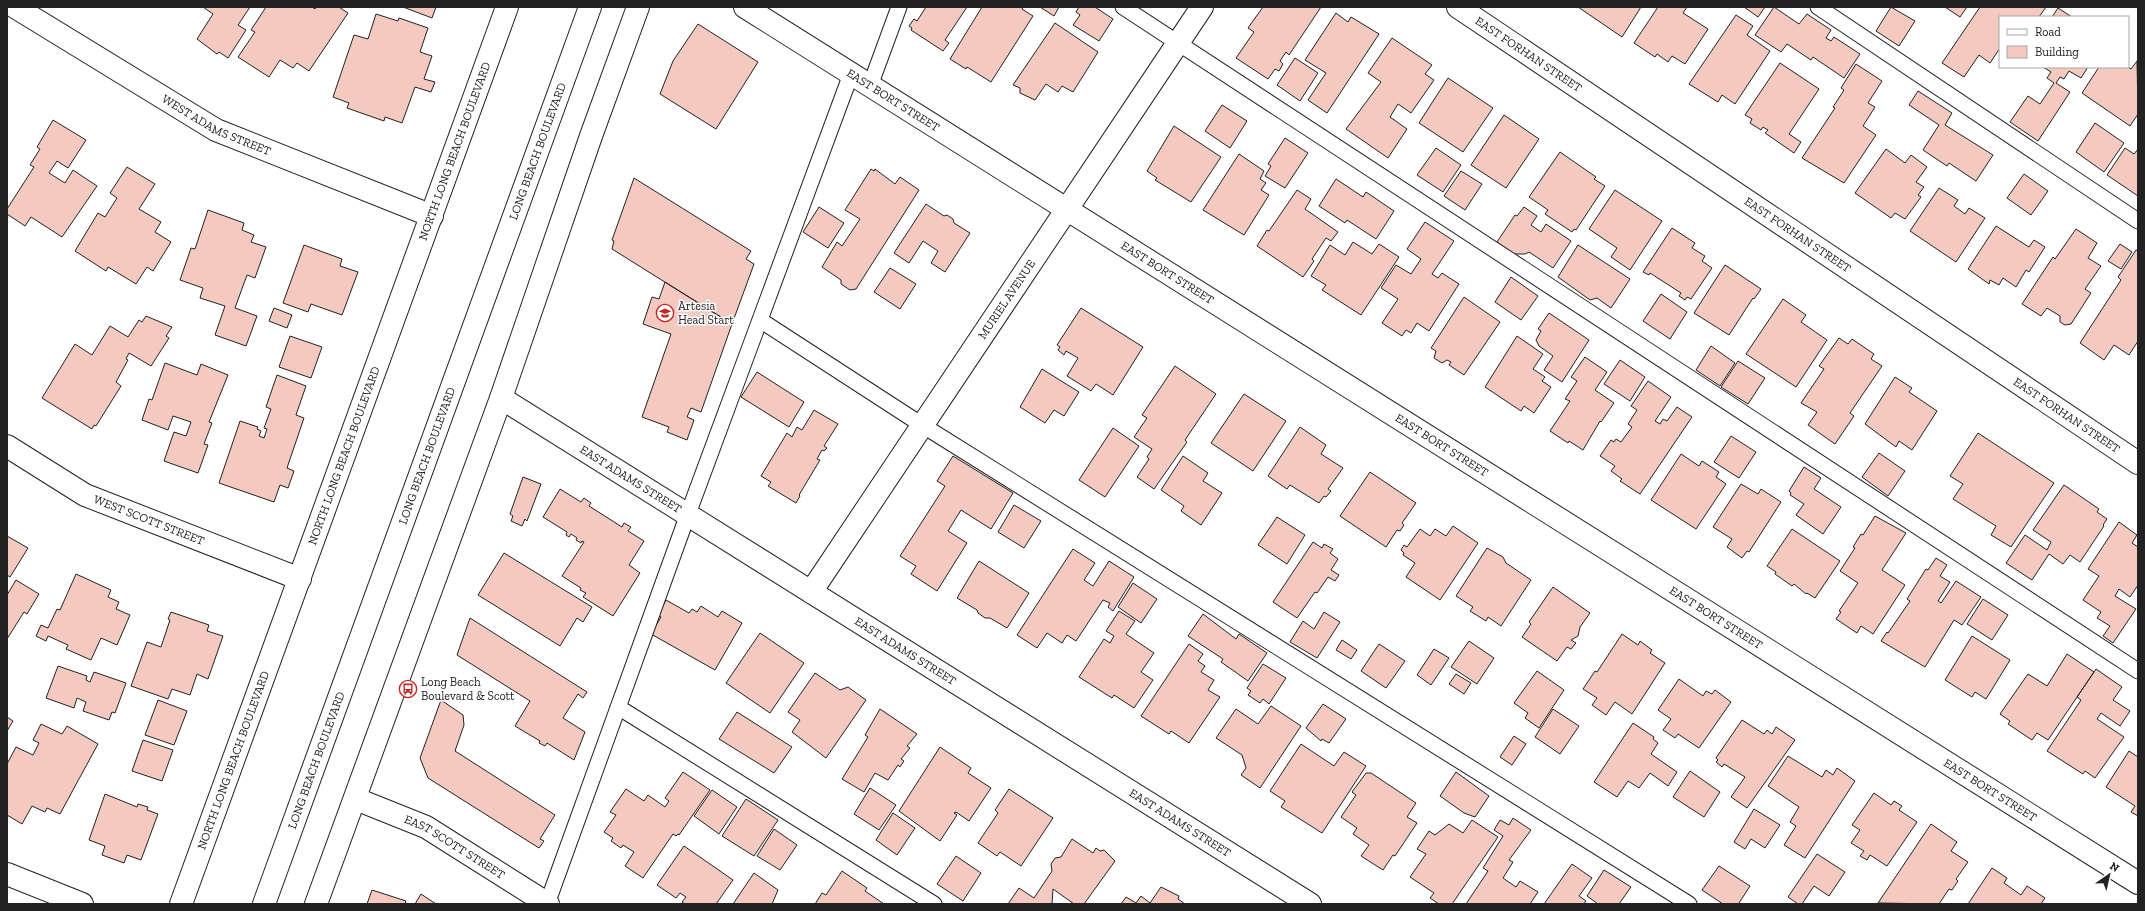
<svg xmlns="http://www.w3.org/2000/svg" width="2145" height="911" font-family="'Zilla Slab',serif">
  <style>
    .building { fill: #f3c9c0; stroke: #222 }
    .lines { fill: none; stroke-linecap: round; stroke-linejoin: round }
    .service-casing { stroke: #222; stroke-width: 17 }
    .minor-casing { stroke: #222; stroke-width: 24 }
    .primary-casing { stroke: #222; stroke-width: 24 }
    .service { stroke: #fff; stroke-width: 15 }
    .minor { stroke: #fff; stroke-width: 22 }
    .primary { stroke: #fff; stroke-width: 22 }
    .labels { text-anchor: middle; dominant-baseline: central; stroke-width: 3; stroke-linejoin: round; paint-order: stroke }
    .street-label { font-size: 12px; fill: #222; stroke: #fff }
    .poi-label { font-size: 12px; fill: #222; stroke: #fff; text-anchor: start }
  </style>
  <rect width="100%" height="100%" fill="#fff"/>
  <path class="building" d="M203 7H250L238 25 246 30 228 58 219 52 217 54 197 39 213 14Z
    M266 7H312L315 9 316 7H339L348 13 309 71 297 63 293 68 280 60 269 77 238 57 255 32 251 30Z
    M403 7H436L432 18Z
    M926 7H967L945 40 949 43 943 51 911 30 912 28 909 26 914 19 917 21Z
    M982 7H1023L1022 9 1033 16 991 82 967 67 966 69 950 59Z
    M1040 7H1059L1054 16Z
    M1079 7H1095L1113 19 1099 41 1073 25 1080 15 1076 12Z
    M1263 7H1321L1289 55 1286 52 1280 61 1283 64 1279 71 1275 69 1268 79 1236 58 1254 32 1248 28Z
    M1578 7H1641L1622 37Z
    M1658 7H1687L1683 13 1708 29 1685 64 1672 56 1668 62 1657 54 1655 57 1634 43Z
    M1744 7H1765L1758 17Z
    M1774 7 1799 24 1807 14 1831 30 1826 38 1831 41 1834 37 1860 54 1844 78 1813 57 1811 60 1787 44 1781 52 1755 35Z
    M1891 7 1915 21 1899 46 1876 31Z
    M1945 7H1967L1960 17Z
    M1980 7H2046L2039 17H2000V48L1990 63 1979 55 1964 77 1942 63Z
    M2058 8 2072 17H2052Z
    M1336 13 1348 22 1351 17 1356 20 1379 34 1327 113 1308 100 1326 73 1305 60Z
    M376 14 398 21 399 18 428 28 420 52 432 56 424 79 435 82 431 92 415 87 402 123 385 117 384 121 347 108 349 103 333 97 354 35 368 39Z
    M1736 15 1753 26 1747 35 1770 51 1735 104 1722 95 1718 102 1689 84Z
    M1055 23 1098 52 1073 92 1062 86 1058 92 1046 84 1035 100 1020 93V88L1013 85Z
    M698 24 758 62 716 129 660 94 673 61Z
    M1392 38 1432 65 1425 74 1434 80 1411 113 1398 104 1390 117 1407 129 1388 158 1346 129 1381 82 1368 73Z
    M1295 58 1318 73 1300 101 1277 85Z
    M2137 61 2138 114 2130 126 2082 93 2099 67H2128L2131 69Z
    M1780 63 1819 89 1789 134 1801 142 1794 153 1765 133 1768 130 1763 127 1761 130 1750 123 1752 119 1745 115Z
    M1856 64 1882 81 1868 103 1875 107 1863 126 1876 135 1844 183 1802 158 1835 108 1833 107 1844 90 1841 88Z
    M2043 67H2088L2081 78 2069 71 2064 79 2060 77 2056 83 2070 92 2038 141 2010 122 2028 96 2040 104 2054 83 2047 78 2051 72Z
    M1448 78 1493 108 1463 152 1419 123Z
    M1918 91 1952 113 1945 125 1993 155 1976 181 1949 163 1947 166 1923 150 1939 125 1909 105Z
    M1222 105 1247 121 1230 148 1205 131Z
    M1504 115 1539 139 1506 188 1471 165Z
    M53 120 86 140 68 168 57 161 49 173 65 183 73 170 97 186 62 237 31 217 25 226 7 214V209L34 167 30 165 40 149 37 147Z
    M2095 123 2124 143 2104 172 2076 152Z
    M1174 126 1221 157 1191 202 1155 180 1157 178 1147 171Z
    M1285 138 1308 153 1285 188 1265 176 1271 166 1268 164Z
    M1436 148 1461 165 1443 192 1417 175Z
    M2125 148 2134 154 2138 149V196L2107 175Z
    M1886 149 1905 163 1911 155 1927 167 1916 182 1924 187 1918 195 1921 197 1905 219 1895 213 1891 218 1855 193Z
    M1560 152 1596 177 1594 179 1605 186 1576 230 1574 229 1572 232 1545 214 1548 210 1529 197Z
    M1239 154 1264 171 1260 179 1266 183 1261 190 1269 195 1244 235 1203 210Z
    M127 167 155 184 139 209 161 222 155 232 171 242 153 271 147 267 136 284 108 267 106 271 75 251 98 213 105 217 117 198 110 193Z
    M871 169 874 171 875 169 895 184 900 177 919 190 856 289 850 290 841 284V280L822 267 837 242 842 246 860 219 845 210Z
    M1461 171 1482 184 1465 210 1444 196Z
    M2024 174 2048 191 2031 215 2007 198Z
    M634 178 751 251 746 259 754 264 732 324 612 249 614 241 612 240Z
    M1336 179 1363 197 1366 192 1394 211 1376 239 1347 220 1345 223 1319 206Z
    M1939 188 1958 200 1954 206 1965 214 1969 208 1985 218 1956 262 1910 231Z
    M1297 190 1311 199 1305 209 1338 232 1331 241 1326 238 1312 259 1314 261 1303 277 1257 246 1267 230 1269 231Z
    M1615 190 1662 221 1630 270 1611 257 1617 248 1589 229Z
    M926 204 944 216 947 215 953 219 954 223 970 233 945 272 931 263 938 251 923 241 909 263 894 253Z
    M819 207 844 223 828 248 803 232Z
    M1524 207 1537 216 1531 225 1541 232 1546 224 1571 241 1553 268 1529 252 1525 254H1514L1497 242 1515 215 1517 216Z
    M208 210 244 223 242 230 254 235 251 242 266 247 255 278 247 275 235 308 257 316 246 346 215 335 225 306 200 298 203 288 180 280 191 248 195 249Z
    M1425 222 1454 241 1432 274 1438 278 1442 273 1459 284 1429 331 1417 323 1411 333 1406 330 1402 336 1382 323 1398 299 1381 288 1396 265 1411 274 1421 259 1407 249Z
    M1996 226 2029 247 2034 240 2045 247 2029 272 2026 270 2016 287 2003 278 1999 285 1990 280 1989 284 1968 269Z
    M1672 228 1695 243 1692 248 1705 256 1702 261 1712 268 1691 299 1687 297 1685 300 1679 296 1681 293 1650 273 1649 275 1643 272Z
    M2076 229 2097 243 2088 258 2101 266 2085 289 2091 293 2071 324 2065 325 2060 322V316L2047 308 2041 316 2022 304 2053 257 2055 259Z
    M1353 242 1372 254 1379 244 1399 257 1361 315 1322 290 1326 285 1311 276 1330 245 1345 255Z
    M2120 244 2132 252 2121 269 2108 261Z
    M304 245 342 259 340 266 358 272 342 315 311 304 308 312 283 303Z
    M1578 245 1630 279 1611 308 1597 298 1590 300 1558 277Z
    M2136 250 2138 251V341L2129 355 2114 345 2104 360 2080 343 2121 280 2118 277Z
    M1725 265 1761 289 1754 299 1753 298 1729 335 1694 313Z
    M890 268 916 284 900 309 874 292Z
    M1511 277 1538 296 1521 320 1495 302Z
    M665 282 732 324 701 412 691 408 687 417 694 420 687 440 667 432 669 427 642 417 671 334 643 324 652 297 659 299Z
    M1661 294 1687 312 1670 339 1643 321Z
    M1464 297 1500 322 1464 375 1449 365 1451 362 1447 360 1442 363 1434 358 1436 351 1431 348Z
    M1783 299 1806 315 1801 322 1827 340 1796 387 1746 354Z
    M274 308 292 315 287 328 269 321Z
    M1081 308 1143 347 1113 395 1096 384 1091 391 1067 376 1078 358 1066 351 1064 355 1058 350 1060 347 1057 345Z
    M1549 313 1589 340 1562 382 1544 370 1553 356 1539 346 1536 340 1541 331 1538 329Z
    M146 316 172 327 166 336 169 338 151 366 129 353 126 359 128 360 116 382 121 386 96 426 94 425 92 429 42 398 75 344 92 355 110 326 128 337 139 320 142 322Z
    M290 336 322 347 311 378 279 367Z
    M1517 336 1543 354 1533 369 1545 377 1542 381 1551 387 1534 413 1524 406 1521 411 1485 387Z
    M1839 338 1848 344 1852 339 1874 354 1871 359 1882 366 1850 413 1854 416 1835 444 1808 425 1817 412 1801 403 1824 369 1819 366Z
    M1711 346 1735 363 1720 386 1696 370Z
    M1585 357 1607 372 1595 390 1614 403 1601 422 1600 421 1583 450 1569 441 1568 443 1550 431 1570 401 1565 399 1577 381 1571 377Z
    M1620 360 1645 377 1630 401 1604 384Z
    M1738 361 1765 378 1748 404 1721 387Z
    M165 363 197 375 201 364 228 375 209 422 212 423 204 444 208 445 198 473 164 461 174 432 186 436 191 422 173 416 168 430 142 420 149 399 152 400Z
    M1175 366 1216 394 1185 440 1187 442 1154 489 1137 477 1149 459 1147 457 1152 449 1134 437 1147 418 1142 415Z
    M1042 369 1079 392 1064 416 1054 410 1045 423 1020 407Z
    M757 372 804 402 789 427 741 397Z
    M277 375 306 386 296 415 304 418 287 468 294 471 288 488 280 485 274 502 219 483 240 421 258 427 257 429 261 431 259 436 264 438 267 429 264 428 271 409 266 407Z
    M1895 377 1912 388 1909 392 1937 411 1912 450 1899 441 1896 447 1865 424Z
    M1648 381 1671 397 1655 421 1660 424 1663 419 1667 421 1677 407 1692 417 1640 494 1620 481 1622 479 1611 471 1615 466 1600 456 1611 440 1614 442 1616 439 1621 442 1632 427 1628 424 1637 410 1631 406Z
    M1244 394 1286 421 1253 471 1211 443Z
    M814 410 838 424 824 446 827 448 824 451 822 450 817 459 820 460 799 495 800 496 796 503 768 486 771 482 761 476 787 433 792 437 797 427 802 430Z
    M1300 427 1326 445 1321 454 1343 468 1328 489 1331 491 1326 497 1324 496 1319 503 1290 485 1287 489 1268 476Z
    M1113 428 1139 446 1105 497 1079 480Z
    M1978 433 2054 483 2011 547 1991 535 1996 526 1953 499 1963 484 1950 476Z
    M1731 436 1756 452 1739 478 1714 462Z
    M1879 453 1905 471 1888 496 1862 477Z
    M1681 454 1699 466 1702 461 1719 472 1716 477 1726 484 1696 529 1651 500Z
    M953 456 1013 493 991 529 961 510 948 531 967 543 937 591 911 574 916 566 900 556 945 486 937 481Z
    M1183 456 1208 473 1203 481 1222 493 1201 525 1181 511 1184 506 1161 490Z
    M1804 467 1821 478 1814 489 1841 507 1823 534 1796 515 1804 504 1790 495 1791 493 1789 491Z
    M1370 472 1416 503 1402 523 1404 525 1400 531 1397 530 1386 547 1340 516Z
    M523 477 541 484 527 521 525 519 522 526 511 521 513 516 510 514Z
    M1741 484 1758 494 1761 489 1781 502 1749 552 1747 551 1742 558 1727 547 1732 539 1713 527Z
    M2064 485 2099 509 2097 512 2107 519 2103 525 2104 526 2080 562 2070 555 2063 564 2049 554 2032 580 2006 563 2025 535 2047 550 2051 542 2033 530Z
    M560 489 581 502 584 498 591 503 589 506 622 527 624 523 631 527 628 531 644 541 629 565 640 573 613 616 583 597 586 593 580 590 581 588 562 576 584 542 582 541 581 543 576 540 577 538 571 534 569 537 566 535 567 532 543 517Z
    M1014 505 1041 521 1024 548 998 532Z
    M1875 516 1906 533 1882 570 1905 585 1873 634 1861 626 1857 633 1836 619 1841 612 1839 611 1858 583 1840 571 1855 548 1853 547 1861 534 1863 535Z
    M1277 517 1305 535 1287 564 1258 545Z
    M2119 522 2137 535 2132 543 2138 547V585L2130 597 2119 589 2115 596 2136 609 2113 643 2103 636 2110 626 2097 618 2101 612 2083 600 2099 576 2088 569Z
    M1453 526 1478 543 1440 600 1406 577 1415 563 1403 555 1404 553 1401 550 1404 545 1407 547 1420 529 1430 536 1435 529 1446 536Z
    M1792 529 1840 561 1815 598 1807 593 1806 594 1794 584 1792 586 1775 574 1776 572 1767 566Z
    M7 536 28 548 10 577 7 575Z
    M1313 542 1322 548 1324 544 1333 549 1330 553 1338 559 1331 570 1339 575 1335 581 1328 577 1317 593 1315 592 1297 618 1273 602Z
    M1487 548 1503 557 1506 563 1531 580 1501 626 1488 617 1486 621 1470 611 1473 607 1456 596Z
    M1073 549 1095 563 1084 580 1093 586 1109 561 1134 577 1113 611 1108 607 1110 603 1103 600 1076 641 1067 635 1062 643 1047 633 1037 648 1017 635Z
    M504 553 592 607 583 622 577 618 560 646 478 595Z
    M1936 558 1947 565 1940 576 1950 582 1938 601 1941 603 1956 581 1981 597 1962 625 1954 620 1925 667 1881 641 1887 632 1888 633 1910 601 1907 599 1926 569 1928 570Z
    M979 561 1029 593 1007 628 990 618H985L978 613 977 610 957 598Z
    M76 574 111 590 108 597 119 602 116 609 130 615 117 645 101 638 91 660 66 649 68 645 48 636 46 641 36 636 41 625 48 628 57 609 60 610Z
    M16 580 39 594 27 614 24 612 7 639V595Z
    M1133 583 1157 599 1141 623 1118 607Z
    M1553 587 1590 613 1580 627 1578 636 1571 640 1576 643 1571 649 1567 647 1557 661 1522 637 1531 624 1529 622Z
    M1983 599 2008 615 1992 640 1967 624Z
    M666 600 689 613 692 609 697 612 701 606 718 617 722 611 742 623 715 670 651 634 661 617 658 615Z
    M1119 611 1135 621 1126 634 1154 653 1141 672 1153 680 1134 708 1114 695 1112 698 1079 677 1104 639 1110 643 1114 636 1106 631Z
    M171 612 209 625 207 631 223 636 208 679 197 674 190 695 172 689 168 699 131 686 147 642 161 647 170 620 168 619Z
    M1324 612 1340 622 1317 658 1290 642 1303 621 1314 629Z
    M1203 614 1236 639 1239 634 1267 653 1248 681 1221 662 1223 659 1188 636Z
    M470 618 587 692 583 698 578 694 563 718 585 732 574 760 547 743 545 746 539 743 540 741 515 726 530 701 457 655Z
    M760 633 804 663 770 713 726 683Z
    M1622 634 1638 645 1640 641 1652 650 1650 653 1665 663 1632 714 1615 702 1606 715 1592 705 1597 698 1583 689 1595 671 1597 672Z
    M1972 636 2010 660 1986 699 1975 692 1972 697 1945 680Z
    M1342 640 1357 650 1351 659 1336 650Z
    M1469 641 1494 658 1477 684 1451 667Z
    M1189 644 1203 654 1198 661 1205 666 1201 672 1214 680 1208 690 1220 697 1189 743 1171 731 1169 734 1141 716Z
    M1379 644 1405 661 1386 688 1361 671Z
    M1434 649 1449 658 1431 685 1417 675Z
    M2067 654 2094 672 2048 740 2037 733 2032 740 2008 724 2010 721 2000 714 2028 674 2047 686Z
    M1263 664 1286 678 1269 704 1263 699 1260 703 1248 695 1251 691 1247 688Z
    M58 666 87 676 86 680 90 682 94 672 126 683 115 713 112 712 109 720 83 711 86 702 77 698 74 708 46 698Z
    M2096 669 2122 687 2113 700 2130 711 2120 726 2101 713 2097 719 2124 737 2095 778 2085 771 2083 774 2047 751 2081 700 2077 697Z
    M1537 671 1564 690 1539 728 1525 718 1528 713 1514 703Z
    M815 673 840 690 848 687 866 700 826 758 792 732 800 720 788 712Z
    M1456 674 1471 683 1464 694 1449 684Z
    M1679 679 1703 696 1706 691 1712 694 1715 690 1731 702 1699 748 1678 734 1675 738 1663 730 1671 719 1658 710Z
    M158 700 187 711 174 745 145 735Z
    M441 700 463 715 464 725 455 751 555 815 540 839 544 841 539 848 428 778 420 758Z
    M1323 704 1346 719 1329 743 1322 739 1321 741 1306 728Z
    M1271 706 1301 726 1260 788 1241 775 1246 768 1242 755 1216 738 1236 709 1258 724Z
    M880 709 917 734 907 746 910 748 901 759 904 761 900 767 898 765 888 780 875 773 864 792 842 779 868 737 865 735Z
    M1553 709 1579 726 1560 754 1535 737Z
    M737 712 792 747 774 773 719 739Z
    M7 717 13 721 7 731Z
    M1742 720 1764 734 1767 730 1772 734 1776 727 1795 740 1747 808 1731 797 1745 777 1724 764 1722 767 1716 762 1718 760 1716 758Z
    M1633 723 1654 737 1653 739 1658 743 1651 754 1677 772 1668 786 1650 773 1639 788 1628 781 1617 797 1594 782Z
    M41 724 62 734 67 726 98 744 60 814 47 808 45 812 32 806 22 824 7 815V764L16 747 33 755 39 743 33 740Z
    M1514 736 1526 744 1512 765 1500 757Z
    M143 740 173 750 162 781 132 771Z
    M1301 744 1334 766 1344 752 1366 766 1322 833 1281 807 1285 801 1270 791Z
    M940 747 971 768 968 773 991 788 969 821 956 812 954 813 957 815 940 841 899 811Z
    M2129 751 2138 757V816L2131 812 2135 806 2106 787Z
    M1788 756 1822 777 1826 770 1833 775 1837 768 1855 781 1805 858 1784 845 1796 826 1790 822 1799 807 1768 786Z
    M1690 771 1720 792 1704 817 1673 797Z
    M683 772 710 790 679 835 678 834 676 836 673 834 643 878 625 866 634 852 623 845 621 848 611 841 613 838 604 832 616 815 610 812 626 789 644 801 648 795 665 807 669 801 665 798Z
    M1456 772 1489 796 1475 817 1464 813 1440 796Z
    M1366 773H1371L1416 803 1407 817 1417 823 1395 856 1393 855 1383 870 1361 856 1369 845 1353 834 1357 828 1341 817 1356 795 1352 792Z
    M870 788 896 805 879 830 854 814Z
    M1009 789 1053 818 1021 866 1000 852 997 856 978 843 998 813 995 810Z
    M712 790 737 807 719 834 694 816Z
    M1874 793 1891 805 1894 801 1902 806 1899 810 1917 822 1887 866 1870 855 1867 860 1860 856 1864 851 1851 843 1860 830 1852 825Z
    M105 794 137 807 138 804 148 807 147 810 158 814 141 860 127 855 124 863 102 855 105 846 89 840Z
    M746 799 778 820 754 856 722 836Z
    M1754 809 1780 825 1765 848 1751 839 1745 849 1734 842Z
    M893 813 915 828 897 855 876 840Z
    M1513 818 1531 830 1509 860 1513 862 1503 878 1516 887 1520 881 1538 892 1530 904H1466L1488 871 1483 868 1503 836 1494 830 1500 820 1509 825Z
    M1472 820 1498 837 1452 904H1439L1430 898 1434 893 1410 877 1426 854 1417 849 1429 831 1435 835 1449 824 1463 833Z
    M1931 824 1957 842 1951 851 1968 862 1956 879 1958 881 1952 890 1949 889 1939 904 1878 903Z
    M774 829 797 845 780 870 757 856Z
    M1072 839 1093 853 1096 848 1100 851 1104 850 1115 861 1084 904H1074L1053 889 1052 904H1008L1019 888 1034 898 1052 871 1051 864 1055 858 1061 857Z
    M684 846 733 880 716 904H685L682 902 686 897 680 893 676 898 657 885Z
    M1817 854 1845 872 1829 896 1814 886 1802 904H1798L1788 897Z
    M956 856 981 873 963 901 937 884Z
    M1572 864 1592 878 1579 896 1586 901 1584 904H1544Z
    M1719 866 1750 886 1739 903 1741 904H1723L1702 890Z
    M1992 868 2007 878 2004 883 2021 895 2027 886 2045 898 2041 904H1968Z
    M1604 870 1631 887 1619 904H1598L1587 896Z
    M842 871 867 888 865 891 884 904H815L822 893 826 895Z
    M754 873 778 890 772 904H733Z
    M1161 887 1179 896 1178 899 1185 904H1121L1126 897 1136 903 1141 896 1150 903Z
    M372 890 406 901 405 904H367Z
    M421 894 436 904H415Z"/>
  <g class="lines">
    <defs>
      <path id="service" d="M1123 7 2138 671
        M1818 7 2138 221
        M870 86 899 7
        M760 320 922 425 1689 904
        M618 707 934 904
        M547 904 688 514 851 74"/>
      <g id="minor">
        <path id="s1" d="M15 7 216 130 432 216"/>
        <path id="s2" d="M745 7 2138 883"/>
        <path id="s3" d="M1458 7 2138 463"/>
        <path id="s4" d="M501 398 1310 904"/>
        <path id="s5" d="M7 446 85 495 300 579"/>
        <path id="s6" d="M811 592 1202 7"/>
        <path id="s7" d="M356 799 426 827 548 904"/>
        <path d="M7 874 82 904"/>
        <path id="s8" d="M181 904 507 7"/>
      </g>
      <g id="primary">
        <path id="s9" d="M264 904 590 7"/>
        <path d="M316 904 501 398 591 136 638 7"/>
      </g>
    </defs>
    <use href="#service" class="service-casing"/>
    <use href="#minor" class="minor-casing"/>
    <use href="#primary" class="primary-casing"/>
    <use href="#service" class="service"/>
    <use href="#minor" class="minor"/>
    <use href="#primary" class="primary"/>
  </g>
  <defs>
    <symbol id="school-ring" viewBox="-11 -11 22 22"><circle r="9.5" fill="#fff" stroke="#c62828" stroke-width="1.5"/><path d="M0-5L7-2L0 1L-7-2ZM-4 1L0 2.5L4 1V4Q0 6-4 4Z" fill="#c62828"/></symbol>
    <symbol id="bus-ring" viewBox="-11 -11 22 22"><circle r="9.5" fill="#fff" stroke="#c62828" stroke-width="1.5"/><path d="M-5-6H5V4H4V6H2V4H-2V6H-4V4H-5ZM-3.5-4V0h7V-4ZM-3.5 1.2v1.5H-2V1.2ZM2 1.2v1.5H3.5V1.2Z" fill="#c62828"/></symbol>
  </defs>
  <g fill-rule="evenodd">
    <use href="#school-ring" x="655" y="303" width="20" height="20"/>
    <use href="#bus-ring" x="398" y="679" width="20" height="20"/>
  </g>
  <g class="labels">
    <g class="street-label">
      <text stroke="none"><textPath href="#s3" startOffset="85">EAST FORHAN STREET</textPath></text>
      <text stroke="none"><textPath href="#s2" startOffset="175">EAST BORT STREET</textPath></text>
      <text stroke="none"><textPath href="#s1" startOffset="234">WEST ADAMS STREET</textPath></text>
      <text stroke="none"><textPath href="#s8" startOffset="801">NORTH LONG BEACH BOULEVARD</textPath></text>
      <text stroke="none"><textPath href="#s9" startOffset="801">LONG BEACH BOULEVARD</textPath></text>
      <text stroke="none"><textPath href="#s3" startOffset="409">EAST FORHAN STREET</textPath></text>
      <text stroke="none"><textPath href="#s2" startOffset="499">EAST BORT STREET</textPath></text>
      <text stroke="none"><textPath href="#s6" startOffset="352">MURIEL AVENUE</textPath></text>
      <text stroke="none"><textPath href="#s3" startOffset="733">EAST FORHAN STREET</textPath></text>
      <text stroke="none"><textPath href="#s2" startOffset="823">EAST BORT STREET</textPath></text>
      <text stroke="none"><textPath href="#s8" startOffset="477">NORTH LONG BEACH BOULEVARD</textPath></text>
      <text stroke="none"><textPath href="#s9" startOffset="477">LONG BEACH BOULEVARD</textPath></text>
      <text stroke="none"><textPath href="#s4" startOffset="153">EAST ADAMS STREET</textPath></text>
      <text stroke="none"><textPath href="#s5" startOffset="161">WEST SCOTT STREET</textPath></text>
      <text stroke="none"><textPath href="#s2" startOffset="1147">EAST BORT STREET</textPath></text>
      <text stroke="none"><textPath href="#s4" startOffset="477">EAST ADAMS STREET</textPath></text>
      <text stroke="none"><textPath href="#s8" startOffset="153">NORTH LONG BEACH BOULEVARD</textPath></text>
      <text stroke="none"><textPath href="#s9" startOffset="153">LONG BEACH BOULEVARD</textPath></text>
      <text stroke="none"><textPath href="#s2" startOffset="1471">EAST BORT STREET</textPath></text>
      <text stroke="none"><textPath href="#s4" startOffset="801">EAST ADAMS STREET</textPath></text>
      <text stroke="none"><textPath href="#s7" startOffset="110">EAST SCOTT STREET</textPath></text>
    </g>
    <g class="poi-label">
      <text x="678" y="306">Artesia<tspan x="678" dy="14">Head Start</tspan></text>
      <text x="421" y="682">Long Beach<tspan x="421" dy="14">Boulevard &amp; Scott</tspan></text>
    </g>
  </g>
  <rect width="2145" height="911" fill="none" stroke="#222222" stroke-width="16"/>
  <rect x="1999" y="16" width="130" height="52" fill="#ffffff" stroke="#a7a7a7"/>
  <rect x="2007" y="29" width="20" height="6" fill="#ffffff" stroke="#a7a7a7"/>
  <text x="2035" y="36" font-size="12" fill="#222222">Road</text>
  <rect x="2007" y="46" width="20" height="12" fill="#f3c9c0" stroke="#a7a7a7"/>
  <text x="2035" y="56" font-size="12" fill="#222222">Building</text>
  <g transform="translate(2109 875) rotate(34)" stroke="#ffffff" stroke-width="3" paint-order="stroke">
  <path d="M0-3L7 15L0 10L-7 15Z" fill="#222222"/>
  <text y="-6" font-size="11" font-weight="bold" text-anchor="middle" fill="#222222">N</text>
  </g>
</svg>
